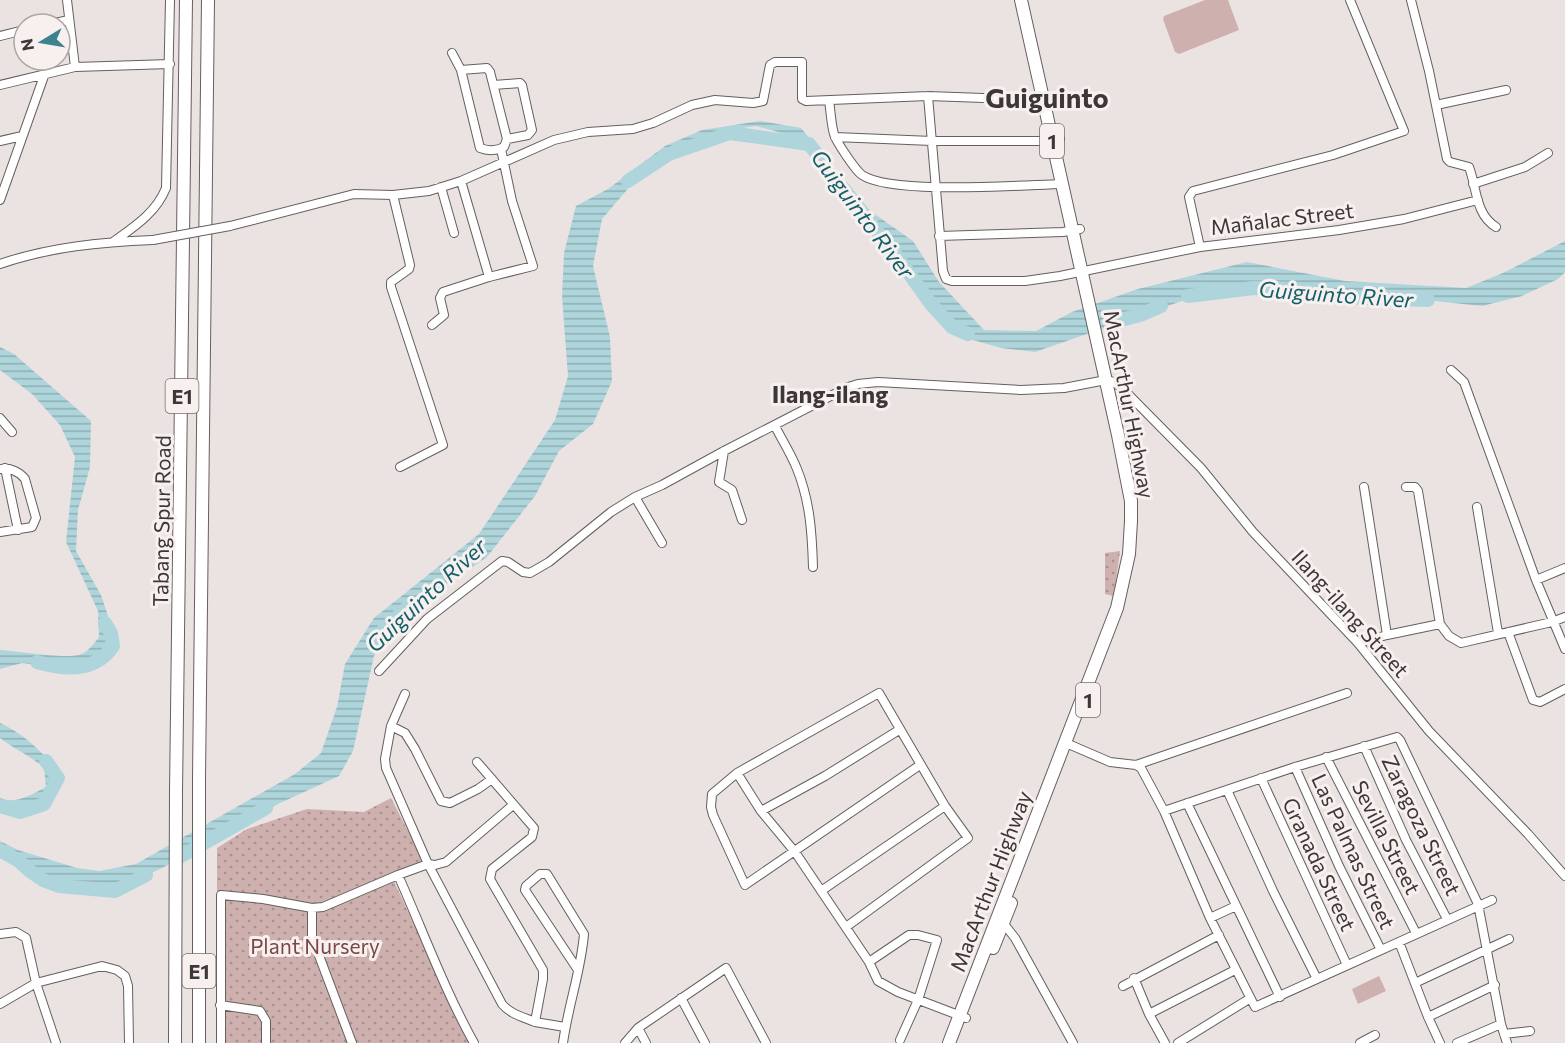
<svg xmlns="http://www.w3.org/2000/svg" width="1565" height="1043" font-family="Commissioner,sans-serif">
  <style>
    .grass { fill: #ceb0ae }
    .garden { fill: url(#garden-dots) }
    .water { fill: url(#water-rules) }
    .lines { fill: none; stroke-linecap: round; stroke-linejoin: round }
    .river { stroke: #aed5db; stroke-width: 14 }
    .minor-casing { stroke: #655f5f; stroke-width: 10 }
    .highway-casing { stroke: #655f5f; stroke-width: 14 }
    .minor { stroke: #fff; stroke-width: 8 }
    .highway { stroke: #fff; stroke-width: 12 }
    .minor-bridge-casing { stroke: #655f5f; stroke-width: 10; stroke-linecap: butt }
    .minor-bridge { stroke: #fff; stroke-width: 8 }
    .labels { text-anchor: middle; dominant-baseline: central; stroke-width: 6; stroke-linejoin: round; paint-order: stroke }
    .shield { fill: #f7f0ef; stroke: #736f6e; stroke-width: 1.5 }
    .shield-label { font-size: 20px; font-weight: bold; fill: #3b3837 }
    .street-label { font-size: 21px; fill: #3b3837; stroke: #f7f0ef }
    .park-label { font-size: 21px; fill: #7b4746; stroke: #f7f0ef }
    .water-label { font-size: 22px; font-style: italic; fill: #13606a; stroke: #f7f0ef }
    .quarter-label { font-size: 24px; font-weight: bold; fill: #3b3837; stroke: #f7f0ef }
    .district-label { font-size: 27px; font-weight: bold; fill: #3b3837; stroke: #f7f0ef }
  </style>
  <defs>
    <pattern id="garden-dots" width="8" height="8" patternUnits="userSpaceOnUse" patternTransform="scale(1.5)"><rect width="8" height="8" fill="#ceb0ae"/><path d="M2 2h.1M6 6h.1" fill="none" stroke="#a8908e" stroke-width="1.8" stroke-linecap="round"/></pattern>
    <pattern id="water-rules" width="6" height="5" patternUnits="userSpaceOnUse" patternTransform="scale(1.5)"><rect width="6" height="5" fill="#aed5db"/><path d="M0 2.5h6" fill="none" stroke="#8faeb2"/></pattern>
  </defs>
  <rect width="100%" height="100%" fill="#eae3e2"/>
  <path class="grass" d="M1205 0H1228L1239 30 1179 54 1175 52 1163 19 1164 16Z
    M1379 976 1386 991 1358 1004 1352 989Z"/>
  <path class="garden" d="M1120 551 1115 589 1113 596 1105 594V553Z
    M391 798 423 860 391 875 470 1043H217V848L247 829 307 809 364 812Z"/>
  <path class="water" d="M760 121 801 128 869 210 913 241 939 282 984 330 1036 331 1072 312 1138 289 1247 262 1345 281 1466 288 1503 273 1565 241V272L1558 279 1522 296 1482 306 1349 292 1261 284 1202 294 1035 352 1001 348 959 336 907 266 885 231 843 192 810 146 782 133 756 126 721 131 644 170 602 219 593 266 610 337 612 381 593 424 559 451 535 496 487 557 390 622 374 656 353 751 339 776 239 822 164 867 133 882 108 888 81 889 32 873 0 858V841L18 850 77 868 99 871 136 864 295 774 321 753 337 707 345 664 374 618 479 534 555 420 568 376 562 296 564 253 576 206 608 189 665 146 702 130Z
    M0 347 14 354 91 421 90 467 78 510 76 551 101 595 114 634 102 657 85 666 65 668 22 663 0 669V650C18 651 68 660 82 654 89 650 94 644 99 637L98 611 66 542 75 457 60 425 32 394 0 370Z
    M0 723C24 734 39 749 56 769 55 789 49 803 29 810 22 813 8 810 0 809V798C15 805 33 794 46 787L44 768C31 756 14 749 0 738Z"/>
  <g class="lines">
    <path class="river" d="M628 181 669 154 730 133 809 144 817 154
      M843 188 896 255 931 304 952 327 968 334
      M1188 296 1254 288 1297 289 1337 297 1428 300
      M1117 321 1140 315 1161 306
      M376 637 410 605
      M37 662C64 670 95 673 113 646L111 633 105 623
      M0 806 20 812 44 804 58 778 46 761
      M0 850 19 861 30 871 43 880 59 886 115 891 146 875
      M176 859 266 808"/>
    <defs>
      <path id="minor" d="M67 0 75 67
        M1411 0 1429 71 1447 159 1450 162 1469 167C1477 188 1475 214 1496 227
        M50 24 69 20
        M0 36 24 30
        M452 53 461 70 480 148C487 151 497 151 504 147L507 139 490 72 487 68 461 70
        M0 85 75 67 170 64
        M494 85 520 83 522 85 532 130 528 135 507 139
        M928 96 943 271 946 279 952 281H1025L1060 276 1200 247 1339 230 1404 219 1478 200
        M829 101C831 112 831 127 835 137 839 145 855 170 862 175 891 195 1022 185 1062 184
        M1436 105 1506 90
        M835 137 932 141H1052L1060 139
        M0 141 22 136
        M461 181 489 277
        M1473 184 1525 167 1548 153
        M441 187 454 233
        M393 195 410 265 409 269 391 282V287L443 445 400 467
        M0 200 44 76
        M230 226 354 194 393 195 429 191 461 181 554 140 588 132 633 129 653 123 692 105 715 100 753 103 763 101 770 65 775 62H802V99L806 101 928 96 1036 100 1050 97
        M939 236 1063 232 1080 229
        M113 242C134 227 156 213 166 188L170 0
        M1200 247 1189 197 1193 191 1333 155 1404 131 1350 0
        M0 264C49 247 102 242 153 240
        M432 325 444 315 440 298 443 292 489 277 533 266 512 201 501 149
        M1451 370 1464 382 1536 580 1565 649
        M0 418 12 432
        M775 426C782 440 791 454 797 469 810 501 812 533 813 567
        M724 451 719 482 732 490 742 520
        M5 468 18 530
        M0 469C9 467 20 472 25 479L36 518 32 527 0 532
        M1364 487 1387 635
        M1406 487H1415L1418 491 1440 624
        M635 497 662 543
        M1477 507 1498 633
        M1536 580 1565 568
        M1508 632 1533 700 1540 702 1565 689
        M1358 643 1387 635 1440 624 1449 636 1461 643 1552 622 1565 617
        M379 671 427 619 502 561 508 562 523 572 530 573 549 562 611 512 635 497 662 485 724 451 848 387 858 384 878 382 1021 390 1064 388 1106 380 1114 382 1125 391 1201 468 1253 532 1358 643 1429 731 1528 834 1565 876
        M391 726 405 694
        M1066 743 1110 762 1136 765 1347 693
        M1364 746 1406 840 1447 919
        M1326 757 1416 933
        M477 762 534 828 532 837 492 869 490 879 543 970V979L535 1022C523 1017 510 1014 502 1004L428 864 386 768 385 759 391 726 405 733 415 749 441 801 450 803 478 789 492 779
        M1136 765 1141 768 1164 811 1210 918 1255 1007 1492 900
        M1295 767 1339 866 1381 950
        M737 773 761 811 795 852 869 962 878 981 898 992 966 1018
        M1261 778 1347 965
        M1227 790 1273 891 1317 979
        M1187 803 1280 997
        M761 811 825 776 899 730
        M1164 811 1295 767 1397 737 1400 740 1478 904 1501 1024 1507 1043
        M398 875 428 864 435 865 446 862 513 805
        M821 891 945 806
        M312 908V937L352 1043
        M1210 918 1236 906
        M999 922 1004 924 1015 938 1073 1043
        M846 927 968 838 945 806 879 693 737 773 712 794 711 807 713 815 745 885 920 765
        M0 934 16 932 26 938 36 983 56 1043
        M1399 942 1428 1017 1440 1043
        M869 962 909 935H918L937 940 918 1000 900 1040
        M1134 978 1149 1014 1165 1043
        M1415 983 1509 939
        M1123 986 1219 935
        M681 998 705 1043
        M0 1004 36 983 102 966 117 970 125 976 128 986 129 1043
        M220 1005 260 1011 266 1021V1043
        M1149 1014 1235 970
        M1428 1017 1495 985
        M535 1022 565 1027
        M638 1028 646 1043
        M1504 1034 1530 1031
        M221 1043V895L263 899 312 908 323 907 398 875C423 931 444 989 474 1043
        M563 1043C568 1006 581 971 584 934L547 874H540L526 886 525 890 578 970
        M625 1043 638 1028 726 968 766 1043
        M1178 1043 1249 999
        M1360 1043 1375 1035
        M1457 1043 1501 1024"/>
      <path id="highway" d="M993 948 1011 903
        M175 1043 176 792 186 0
        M199 1043V778L208 0
        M949 1043 1117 608 1129 554 1131 521V501L1118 435 1021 0"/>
    </defs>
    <use href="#minor" class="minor-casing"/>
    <use href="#highway" class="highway-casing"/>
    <use href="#minor" class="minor"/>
    <use href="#highway" class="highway"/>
    <defs>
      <path id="minor-bridge" d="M153 240 230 226"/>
    </defs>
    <use href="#minor-bridge" class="minor-bridge-casing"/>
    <use href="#minor-bridge" class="minor-bridge"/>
  </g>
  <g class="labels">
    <g class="shield">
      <rect x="1040" y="124" width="24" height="34" rx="4.5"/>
      <rect x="165.5" y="379" width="33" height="34" rx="4.5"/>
      <rect x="1076" y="683" width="24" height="34" rx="4.5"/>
      <rect x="182.5" y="954" width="33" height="34" rx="4.5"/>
    </g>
    <g class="shield-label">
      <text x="1052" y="141">1</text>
      <text x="182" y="396">E1</text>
      <text x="1088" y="700">1</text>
      <text x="199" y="971">E1</text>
    </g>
    <g class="street-label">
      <text transform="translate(1282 218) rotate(-7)">Mañalac Street</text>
      <text transform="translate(1130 404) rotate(79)">MacArthur Highway</text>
      <text transform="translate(161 521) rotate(-89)">Tabang Spur Road</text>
      <text transform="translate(1351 613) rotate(48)">Ilang-ilang Street</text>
      <text transform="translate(1422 825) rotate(64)">Zaragoza Street</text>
      <text transform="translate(1387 837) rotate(63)">Sevilla Street</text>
      <text transform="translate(1354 851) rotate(65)">Las Palmas Street</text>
      <text transform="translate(1320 864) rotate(65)">Granada Street</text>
      <text transform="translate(990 881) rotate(-69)">MacArthur Highway</text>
    </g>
    <g class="park-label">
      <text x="315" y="945">Plant Nursery</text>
    </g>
    <g class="water-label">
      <text transform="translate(863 214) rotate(53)">Guiguinto River</text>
      <text transform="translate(1336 294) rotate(4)">Guiguinto River</text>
      <text transform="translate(426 595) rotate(-43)">Guiguinto River</text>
    </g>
    <g class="quarter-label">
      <text x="830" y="393">Ilang-ilang</text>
    </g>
    <g class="district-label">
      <text x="1047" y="97">Guiguinto</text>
    </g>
  </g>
  <g transform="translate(42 42) rotate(259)"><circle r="28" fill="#f7f0ef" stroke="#aca6a5" stroke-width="1.5"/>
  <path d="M0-4.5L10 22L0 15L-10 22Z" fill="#3c838d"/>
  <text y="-9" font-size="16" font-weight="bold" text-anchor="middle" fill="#3b3837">N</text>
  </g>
</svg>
